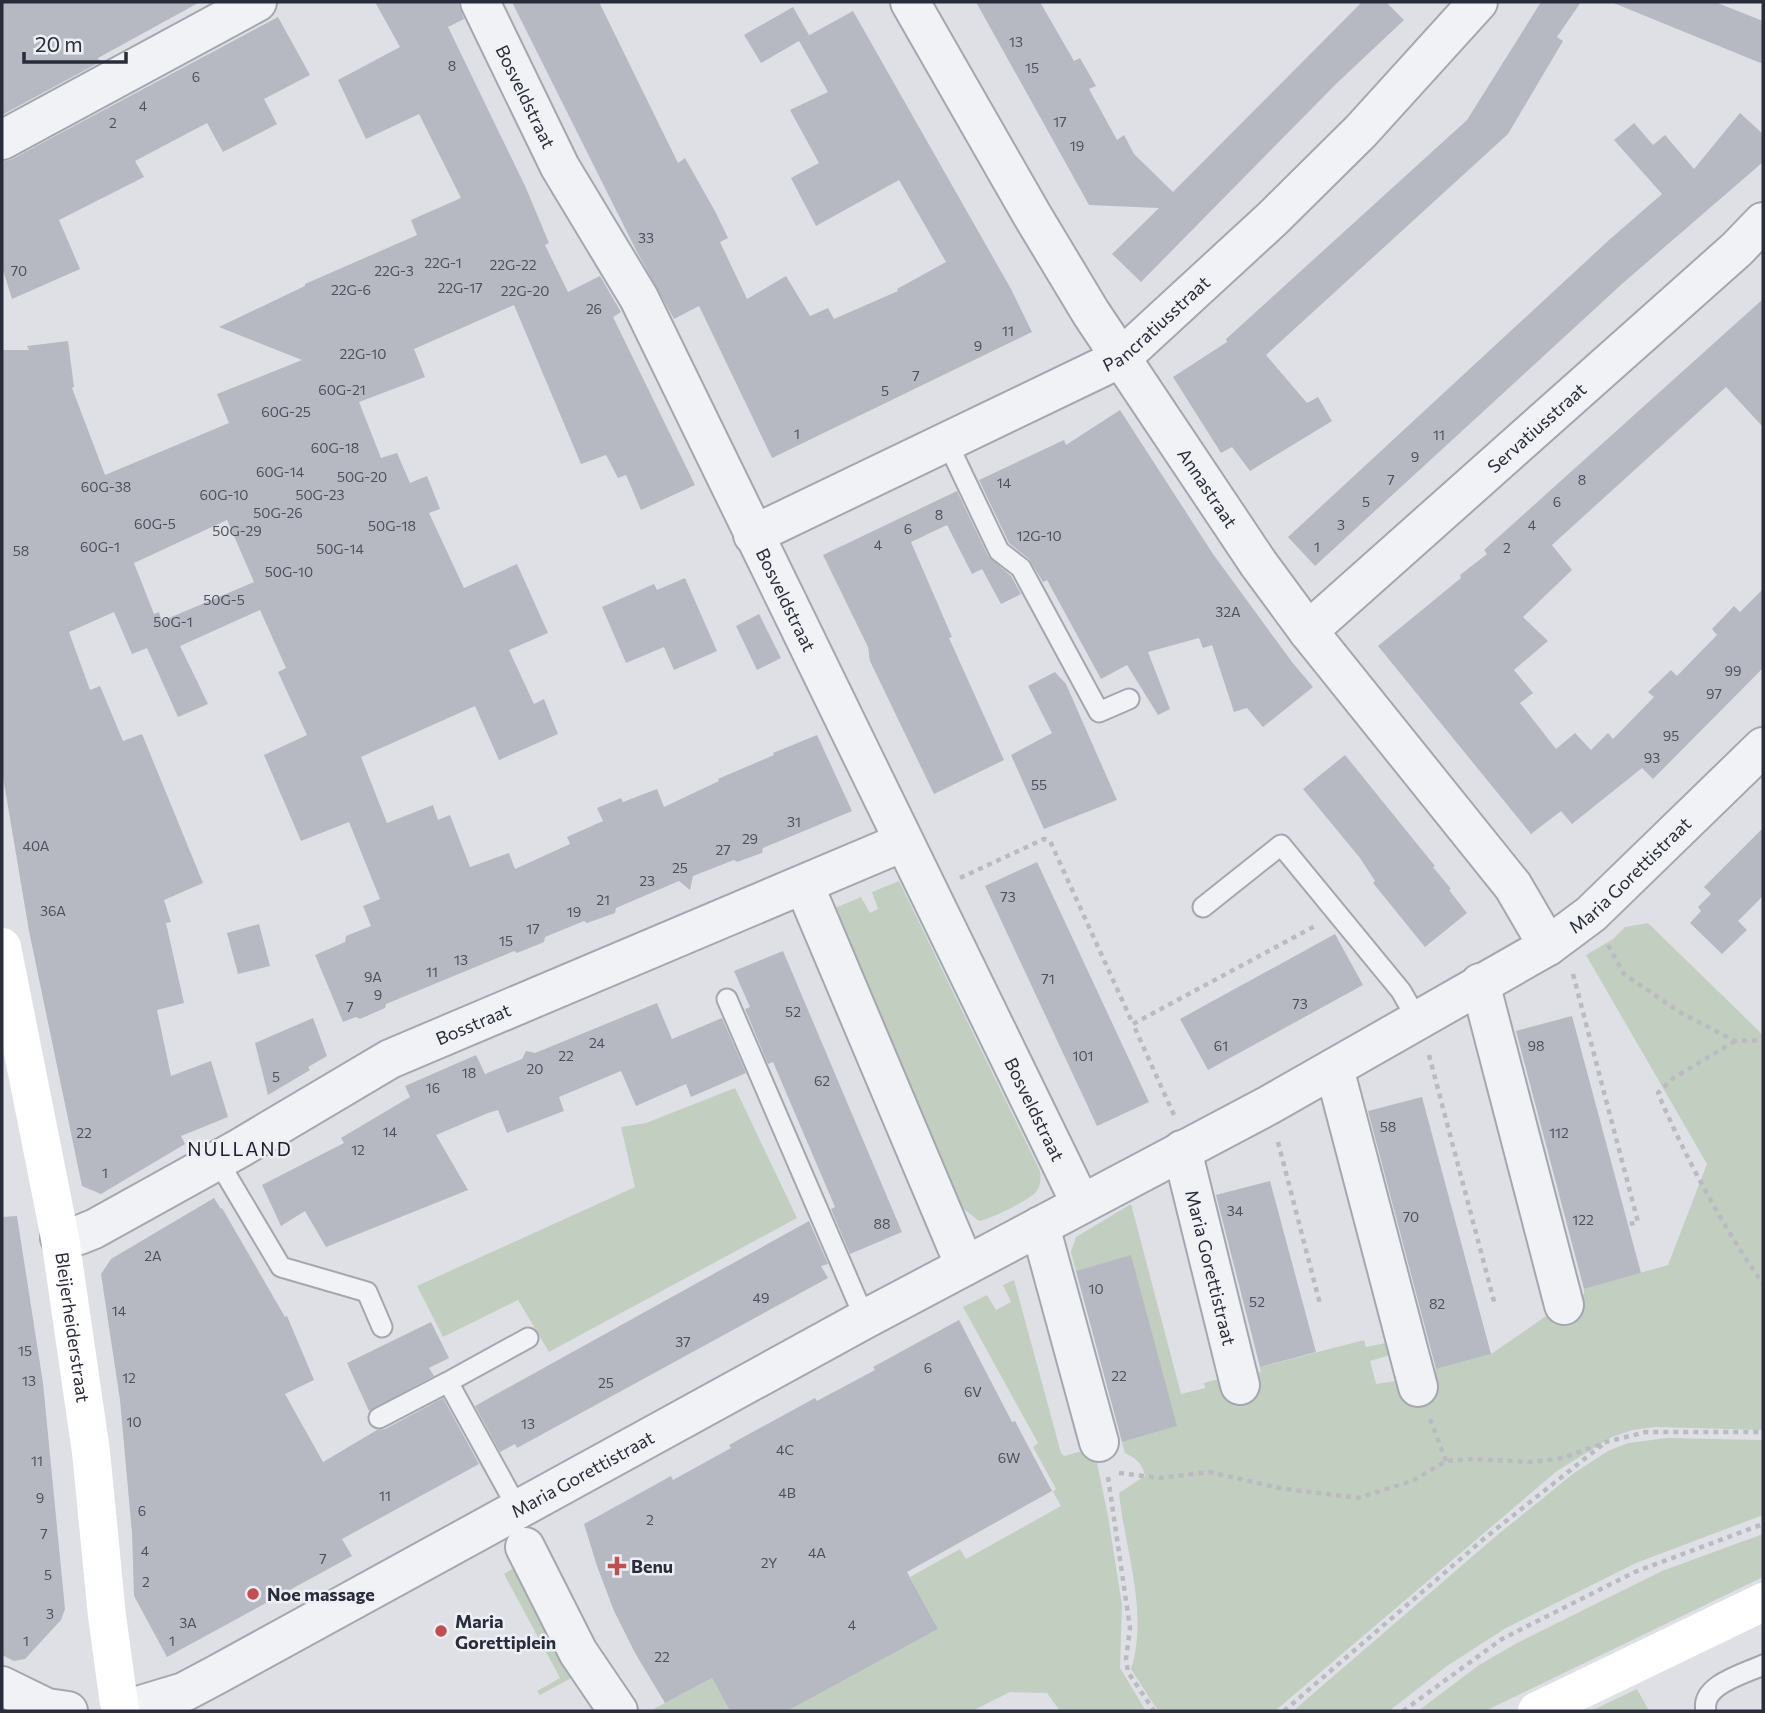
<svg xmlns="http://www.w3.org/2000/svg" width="1765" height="1713" font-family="Commissioner,sans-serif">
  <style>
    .green { fill: #c2cfc0 }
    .building { fill: #b6b9c2; fill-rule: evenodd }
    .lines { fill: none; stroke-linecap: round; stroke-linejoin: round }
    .lane-casing { stroke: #a4a7af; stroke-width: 23 }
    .street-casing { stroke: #a4a7af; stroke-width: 42 }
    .path { stroke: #b9bbc1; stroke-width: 4.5; stroke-dasharray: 5 5; stroke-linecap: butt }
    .lane { stroke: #f1f2f5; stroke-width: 19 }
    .street { stroke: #f1f2f5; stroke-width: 38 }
    .secondary { stroke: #fff; stroke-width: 38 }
    .poi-dot { fill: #bf4f51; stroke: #eeeff4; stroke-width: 2.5 }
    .labels { text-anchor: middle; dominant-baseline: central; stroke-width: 5; stroke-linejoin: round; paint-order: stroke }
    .number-label { font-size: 14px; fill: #4c505d }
    .street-label { font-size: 18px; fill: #292d3b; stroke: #eeeff4 }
    .poi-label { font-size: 18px; font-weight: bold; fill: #292d3b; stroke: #eeeff4; text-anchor: start }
    .neighbourhood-label { font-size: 19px; letter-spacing: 2px; fill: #1b1f2c; stroke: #eeeff4 }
  </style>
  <rect width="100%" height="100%" fill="#dee0e6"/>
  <path class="green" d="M899 881 1040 1171C1041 1178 1041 1187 1035 1193 1027 1201 991 1219 979 1221L961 1207 835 908 861 897 870 913 878 909 872 892Z
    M1648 923 1763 1035V1430L1655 1427 1633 1430 1612 1437 1557 1471 1275 1711H1158L1131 1669C1149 1613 1125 1550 1119 1493L1145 1476C1142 1463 1137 1459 1125 1453L1122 1442 1176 1426 1131 1256 1076 1271 1071 1252 1076 1237 1131 1204 1181 1394 1205 1388 1204 1383 1226 1377 1261 1372 1260 1367 1364 1340 1366 1347 1391 1342 1394 1354 1370 1361 1376 1384 1436 1375 1435 1369 1491 1354 1574 1297 1584 1294V1289L1668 1265 1707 1164 1586 955 1613 939 1625 927Z
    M735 1088 797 1218 549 1352 518 1300 443 1337 417 1286 635 1187 621 1127 646 1123Z
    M1014 1280 1061 1453 1064 1456 1086 1450 1095 1453 1108 1516 1122 1605 1120 1668 1146 1711H1060L1047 1693 1010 1692 972 1711H785L938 1629 910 1577 960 1549 966 1559 1061 1506 1053 1492 1056 1489 1033 1447 1038 1443 963 1307 987 1295 996 1310 1011 1302 1003 1285Z
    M1667 1438 1763 1440V1515L1636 1563 1506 1628 1447 1666 1389 1711H1293L1496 1536 1574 1473 1608 1451 1628 1443Z
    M1763 1534V1577L1485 1711H1418L1479 1665 1517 1643 1662 1571Z
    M515 1567 575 1676 540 1695 537 1691 560 1678 504 1574Z
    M712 1678 730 1711H650Z
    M1637 1689 1649 1711H1591Z"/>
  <path class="building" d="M2 2H200L98 58 100 62 2 115Z
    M375 2H458L464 19 448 27 526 188 549 243 545 245 568 292 600 276 621 312 613 317 695 485 641 510 626 475 618 478 606 455 581 464 514 305 414 349 425 377 359 402 381 458 397 453 410 483 427 476 440 509 429 513 464 588 517 564 548 633 509 650 534 704 544 699 558 734 499 760 475 706 361 757 387 823 433 805 438 820 450 815 470 867 509 853 515 869 570 844 567 837 603 821 597 808 621 798 623 802 657 789 664 807 719 781 718 779 774 755 773 753 817 735 852 811 763 848 762 853 737 862 734 860 693 876 690 890 679 881 616 908 615 913 587 923 584 921 545 937 544 942 517 953 514 951 386 1004 385 1008 360 1019 356 1017 343 1022 315 955 345 942 346 936 371 926 363 906 380 899 349 822 301 841 264 755 307 735 278 672 286 668 260 610 180 646 208 704 178 717 147 648 132 654 114 612 69 632 90 690 100 686 123 741 142 734 203 883 164 900 171 922 166 923 184 1003 157 1010 171 1076 211 1061 228 1117 181 1136 185 1144 101 1194 82 1186 29 931 2 771V350H29L27 346 68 341 74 387 72 388 105 475 229 423 217 394 302 360 219 327 305 286V284L417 235 411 220 461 198 419 114 366 139 338 80 400 47ZM227 520 254 582 162 621 159 612 154 614 134 563Z
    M512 2H599L678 163 685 158 716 213 728 238 720 242 747 299 786 276 810 316 828 308 834 319 898 291 897 289 946 262 899 180 816 226 791 178 819 163 790 110 828 92 799 41 761 63 744 35 793 7 809 35 804 38 853 11 1011 289 1032 332 772 458 699 306 674 319 638 254Z
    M976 2H1040L1074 61 1080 58 1096 86 1089 89 1117 140 1124 135 1134 154 1173 192 1362 2H1386L1404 20 1336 84 1141 282 1112 254 1159 208 1089 205Z
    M1541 2H1581L1557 37 1563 41 1508 134 1266 355 1307 403 1318 397 1332 421 1250 471 1232 447 1221 453 1173 377 1227 342 1226 339 1467 120Z
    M1611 2H1715L1763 21V64Z
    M278 17 310 75 264 99 277 124 223 152 207 123 135 161 144 177 59 220 80 269 12 299 2 267V162L12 159Z
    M1740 113 1763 134V162L1623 283 1315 566 1288 537 1609 240 1662 194 1614 140 1634 123 1653 145 1665 135 1694 169Z
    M1763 299V427L1726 387 1552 545 1572 570 1523 617 1548 641 1514 670 1533 693 1520 703 1556 749 1575 733 1591 750 1608 733 1613 739 1654 697 1648 692 1671 670 1677 676 1717 635 1712 629 1734 606 1740 612 1763 589V668L1653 779 1642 768 1572 824 1561 811 1531 834 1378 646 1461 578 1460 575 1487 554 1484 550Z
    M1120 410 1213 554 1292 662 1313 687 1263 727 1247 708 1234 712 1212 645 1203 648 1199 638 1148 652 1170 709 1158 715 1127 665 1101 679 1047 580 1043 582 1029 559 1009 543 979 480 1064 440 1066 445Z
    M957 491 988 556 1011 576 1021 594 1001 604 982 569 972 574 947 525 911 542 952 637 949 638 1004 760 934 794 870 661 868 647 823 555Z
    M685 578 717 651 674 670 664 647 626 663 602 607 654 584 657 590Z
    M759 614 781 658 757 670 736 626Z
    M1055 672 1066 684 1117 800 1044 829 1011 755 1052 733 1028 686Z
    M1345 755 1435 866 1433 867 1451 889 1449 890 1467 913 1425 947 1373 883 1375 881 1360 858 1303 789Z
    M1763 828V896L1738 921 1747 930 1722 954 1690 923 1701 911 1698 907 1711 894 1704 887Z
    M1037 862 1149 1102 1097 1126 985 886Z
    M259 924 270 966 238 974 227 933Z
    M1335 934 1363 985 1208 1070 1180 1019Z
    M783 951 902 1232 850 1254 831 1209 835 1207 773 1062 768 1064 745 1009 750 1007 734 971Z
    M657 1003 672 1039 722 1018 746 1073 691 1097 686 1084 636 1106 621 1071 559 1097 564 1111 507 1133 498 1110 488 1113 436 1135 468 1190 326 1247 305 1211 281 1226 262 1185 344 1143 341 1138 410 1097 405 1086 476 1055 485 1074 522 1059 526 1051 535 1053Z
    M1572 1016 1641 1273 1584 1289 1516 1031Z
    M313 1018 327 1056 308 1067 310 1070 268 1095 255 1043Z
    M1422 1097 1491 1354 1436 1369 1368 1111Z
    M1270 1181 1316 1352 1260 1367 1216 1195Z
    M214 1198 221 1209 222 1208 285 1317 287 1316 314 1380 285 1394 323 1462 377 1430 385 1429 443 1398 479 1464 342 1539 352 1556 167 1657 134 1596 132 1533 120 1400 101 1274 111 1259Z
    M17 1216 43 1383 65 1609 61 1620 25 1659 14 1661 2 1655V1217Z
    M809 1221 828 1264 821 1266 828 1278 517 1448 515 1444 500 1452 475 1406Z
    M1131 1255 1177 1426 1122 1442 1076 1271Z
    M959 1320 1012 1422 1015 1421 1052 1491 907 1572 938 1629 787 1711H730L712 1678 665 1703 635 1653 614 1611 597 1566 584 1524 671 1476 673 1480 731 1448 729 1445 815 1398 817 1401 875 1370 873 1367Z
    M431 1322 449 1358 429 1368 434 1376 369 1411 347 1363Z"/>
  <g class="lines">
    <defs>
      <path id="lane" d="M947 442 999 551 1021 568 1099 712 1129 699
        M1203 907 1281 845 1401 991 1417 1019
        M727 999 865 1319
        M218 1161 281 1267 367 1292 382 1327
        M379 1418 448 1382
        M518 1509 448 1382 528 1338
        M1706 1711C1700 1685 1744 1674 1763 1665"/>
      <g id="street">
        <path id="s1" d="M480 2 560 167 639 298 1081 1204"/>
        <path id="s2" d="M910 2 1032 215 1091 313 1258 563 1308 631 1513 886 1548 946"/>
        <path d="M2 140 257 2"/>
        <path id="s3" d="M753 535 1121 358 1272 219 1361 131 1478 2"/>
        <path id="s4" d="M1308 631 1737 249 1763 222"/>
        <path d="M804 885 965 1266"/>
        <path d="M1480 983 1564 1305"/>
        <path d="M1334 1068 1418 1387"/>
        <path id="s5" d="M1182 1150 1240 1385"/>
        <path d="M1040 1226 1099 1442"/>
        <path id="s6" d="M60 1238 79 1235 94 1229 240 1148 390 1059 903 842"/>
        <path d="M525 1547 578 1652 618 1711"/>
        <path d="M2 1686 47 1708 68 1711"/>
        <path id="s7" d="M121 1711 184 1692 216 1675 865 1319 1269 1105 1548 946 1591 914 1763 747"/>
      </g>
    </defs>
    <use href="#lane" class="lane-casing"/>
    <use href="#street" class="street-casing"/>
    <path class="path" d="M960 878 1044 839 1050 841 1133 1024
      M1608 945 1624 974 1681 1013 1735 1041 1763 1040
      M1573 974 1638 1222 1630 1224
      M1735 1041 1672 1079 1658 1093C1685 1157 1723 1227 1763 1284
      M1429 1055 1495 1305
      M1174 1115 1133 1024 1315 926
      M1278 1142 1320 1304
      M1430 1419 1446 1461
      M1119 1473 1160 1478 1210 1472 1279 1488 1358 1498 1412 1481 1446 1461 1473 1459 1534 1462 1563 1458 1606 1442 1646 1432H1763
      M1108 1477 1130 1628 1126 1659 1128 1672 1154 1711
      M1284 1711 1486 1537 1602 1445
      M1403 1711 1502 1639 1635 1572 1763 1524"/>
    <use href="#lane" class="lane"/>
    <use href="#street" class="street"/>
    <g class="secondary">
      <path id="s8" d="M2 947 60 1238 91 1452 107 1616 120 1711"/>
      <path d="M1537 1711 1763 1602"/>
    </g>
  </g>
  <g class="poi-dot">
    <path d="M613.5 1555.5h7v7h7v7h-7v7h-7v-7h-7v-7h7z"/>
    <circle cx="253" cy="1594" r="7"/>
    <circle cx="441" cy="1631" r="7"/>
  </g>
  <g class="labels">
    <g class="number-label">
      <text x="1016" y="41">13</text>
      <text x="452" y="65">8</text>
      <text x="1032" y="67">15</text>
      <text x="196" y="76">6</text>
      <text x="143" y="105">4</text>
      <text x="1060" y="121">17</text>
      <text x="113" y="122">2</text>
      <text x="1077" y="145">19</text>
      <text x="646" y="237">33</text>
      <text x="443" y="262">22G-1</text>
      <text x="513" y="264">22G-22</text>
      <text x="19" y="270">70</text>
      <text x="394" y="270">22G-3</text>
      <text x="460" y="287">22G-17</text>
      <text x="351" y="289">22G-6</text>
      <text x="525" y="290">22G-20</text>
      <text x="594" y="308">26</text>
      <text x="1008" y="330">11</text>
      <text x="978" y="345">9</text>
      <text x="363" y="353">22G-10</text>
      <text x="916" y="375">7</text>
      <text x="342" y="389">60G-21</text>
      <text x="885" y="390">5</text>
      <text x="286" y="411">60G-25</text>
      <text x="797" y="433">1</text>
      <text x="1439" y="434">11</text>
      <text x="335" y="447">60G-18</text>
      <text x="1415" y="456">9</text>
      <text x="280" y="471">60G-14</text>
      <text x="362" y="476">50G-20</text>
      <text x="1391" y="479">7</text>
      <text x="1582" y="479">8</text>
      <text x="1004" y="482">14</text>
      <text x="106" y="486">60G-38</text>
      <text x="224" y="494">60G-10</text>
      <text x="320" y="494">50G-23</text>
      <text x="1366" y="501">5</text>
      <text x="1557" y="501">6</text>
      <text x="278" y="512">50G-26</text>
      <text x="939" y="514">8</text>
      <text x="155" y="523">60G-5</text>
      <text x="1341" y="524">3</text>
      <text x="1532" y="524">4</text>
      <text x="392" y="525">50G-18</text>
      <text x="908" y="528">6</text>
      <text x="237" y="530">50G-29</text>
      <text x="1039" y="535">12G-10</text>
      <text x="878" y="544">4</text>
      <text x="100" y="546">60G-1</text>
      <text x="1317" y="546">1</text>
      <text x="1507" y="547">2</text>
      <text x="340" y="548">50G-14</text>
      <text x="21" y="550">58</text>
      <text x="289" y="571">50G-10</text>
      <text x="224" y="599">50G-5</text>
      <text x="1228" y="611">32A</text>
      <text x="173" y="621">50G-1</text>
      <text x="1733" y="670">99</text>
      <text x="1714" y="693">97</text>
      <text x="1671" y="735">95</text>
      <text x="1652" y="757">93</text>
      <text x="1039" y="784">55</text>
      <text x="794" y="821">31</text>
      <text x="750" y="838">29</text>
      <text x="36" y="845">40A</text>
      <text x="723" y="849">27</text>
      <text x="680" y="867">25</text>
      <text x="647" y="880">23</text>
      <text x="1008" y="896">73</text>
      <text x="603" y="899">21</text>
      <text x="53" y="910">36A</text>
      <text x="574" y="911">19</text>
      <text x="533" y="928">17</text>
      <text x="506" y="940">15</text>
      <text x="461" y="959">13</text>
      <text x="432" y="971">11</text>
      <text x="373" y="976">9A</text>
      <text x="1048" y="978">71</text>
      <text x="378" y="994">9</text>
      <text x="1300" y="1003">73</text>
      <text x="350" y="1006">7</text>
      <text x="793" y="1011">52</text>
      <text x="597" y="1042">24</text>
      <text x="1221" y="1045">61</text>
      <text x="1536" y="1045">98</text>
      <text x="566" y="1055">22</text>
      <text x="1083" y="1055">101</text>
      <text x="535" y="1068">20</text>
      <text x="469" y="1072">18</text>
      <text x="276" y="1076">5</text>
      <text x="822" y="1080">62</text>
      <text x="433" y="1087">16</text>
      <text x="1388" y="1126">58</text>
      <text x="390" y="1131">14</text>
      <text x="84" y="1132">22</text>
      <text x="1559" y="1132">112</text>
      <text x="358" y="1149">12</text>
      <text x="105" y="1172">1</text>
      <text x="1235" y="1210">34</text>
      <text x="1411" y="1216">70</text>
      <text x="1583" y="1219">122</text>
      <text x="882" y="1223">88</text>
      <text x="153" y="1255">2A</text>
      <text x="1096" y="1288">10</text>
      <text x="761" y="1297">49</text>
      <text x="1257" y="1301">52</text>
      <text x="1437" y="1303">82</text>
      <text x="119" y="1310">14</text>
      <text x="683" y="1341">37</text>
      <text x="25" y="1350">15</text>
      <text x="928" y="1367">6</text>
      <text x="1119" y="1375">22</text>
      <text x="129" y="1377">12</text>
      <text x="29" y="1380">13</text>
      <text x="606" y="1382">25</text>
      <text x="973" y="1391">6V</text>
      <text x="134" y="1421">10</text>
      <text x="528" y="1423">13</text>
      <text x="785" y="1449">4C</text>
      <text x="1009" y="1457">6W</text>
      <text x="37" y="1460">11</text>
      <text x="787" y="1492">4B</text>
      <text x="385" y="1495">11</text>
      <text x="40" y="1497">9</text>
      <text x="142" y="1510">6</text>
      <text x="650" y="1519">2</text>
      <text x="44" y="1533">7</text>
      <text x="145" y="1550">4</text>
      <text x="817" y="1552">4A</text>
      <text x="323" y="1558">7</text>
      <text x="769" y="1562">2Y</text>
      <text x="48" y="1574">5</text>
      <text x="146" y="1581">2</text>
      <text x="50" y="1613">3</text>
      <text x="188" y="1622">3A</text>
      <text x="852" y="1624">4</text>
      <text x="26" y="1640">1</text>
      <text x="172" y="1640">1</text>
      <text x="662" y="1656">22</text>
    </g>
    <g class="street-label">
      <text stroke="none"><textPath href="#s1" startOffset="105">Bosveldstraat</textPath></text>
      <text stroke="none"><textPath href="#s3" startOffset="457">Pancratiusstraat</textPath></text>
      <text stroke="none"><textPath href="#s4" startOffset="306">Servatiusstraat</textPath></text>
      <text stroke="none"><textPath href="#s2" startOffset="570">Annastraat</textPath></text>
      <text stroke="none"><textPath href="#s1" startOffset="672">Bosveldstraat</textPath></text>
      <text stroke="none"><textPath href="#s7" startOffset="1729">Maria Gorettistraat</textPath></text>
      <text stroke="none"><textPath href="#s6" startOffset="467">Bosstraat</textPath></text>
      <text stroke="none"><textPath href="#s1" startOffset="1239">Bosveldstraat</textPath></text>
      <text stroke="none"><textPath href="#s5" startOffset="121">Maria Gorettistraat</textPath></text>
      <text stroke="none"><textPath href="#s8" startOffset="387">Bleijerheiderstraat</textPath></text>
      <text stroke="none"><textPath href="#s7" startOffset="520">Maria Gorettistraat</textPath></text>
    </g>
    <g class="poi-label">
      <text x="631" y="1566">Benu</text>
      <text x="267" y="1594">Noe massage</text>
      <text x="455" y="1621">Maria<tspan x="455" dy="21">Gorettiplein</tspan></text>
    </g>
    <g class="neighbourhood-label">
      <text x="240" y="1148">NULLAND</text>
    </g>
  </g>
  <rect width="1765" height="1713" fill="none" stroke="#292d3b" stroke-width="7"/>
  <path d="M24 52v10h102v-10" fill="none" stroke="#292d3b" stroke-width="3.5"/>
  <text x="35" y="52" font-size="21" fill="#292d3b" stroke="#eeeff4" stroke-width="5" paint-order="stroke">20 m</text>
</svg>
